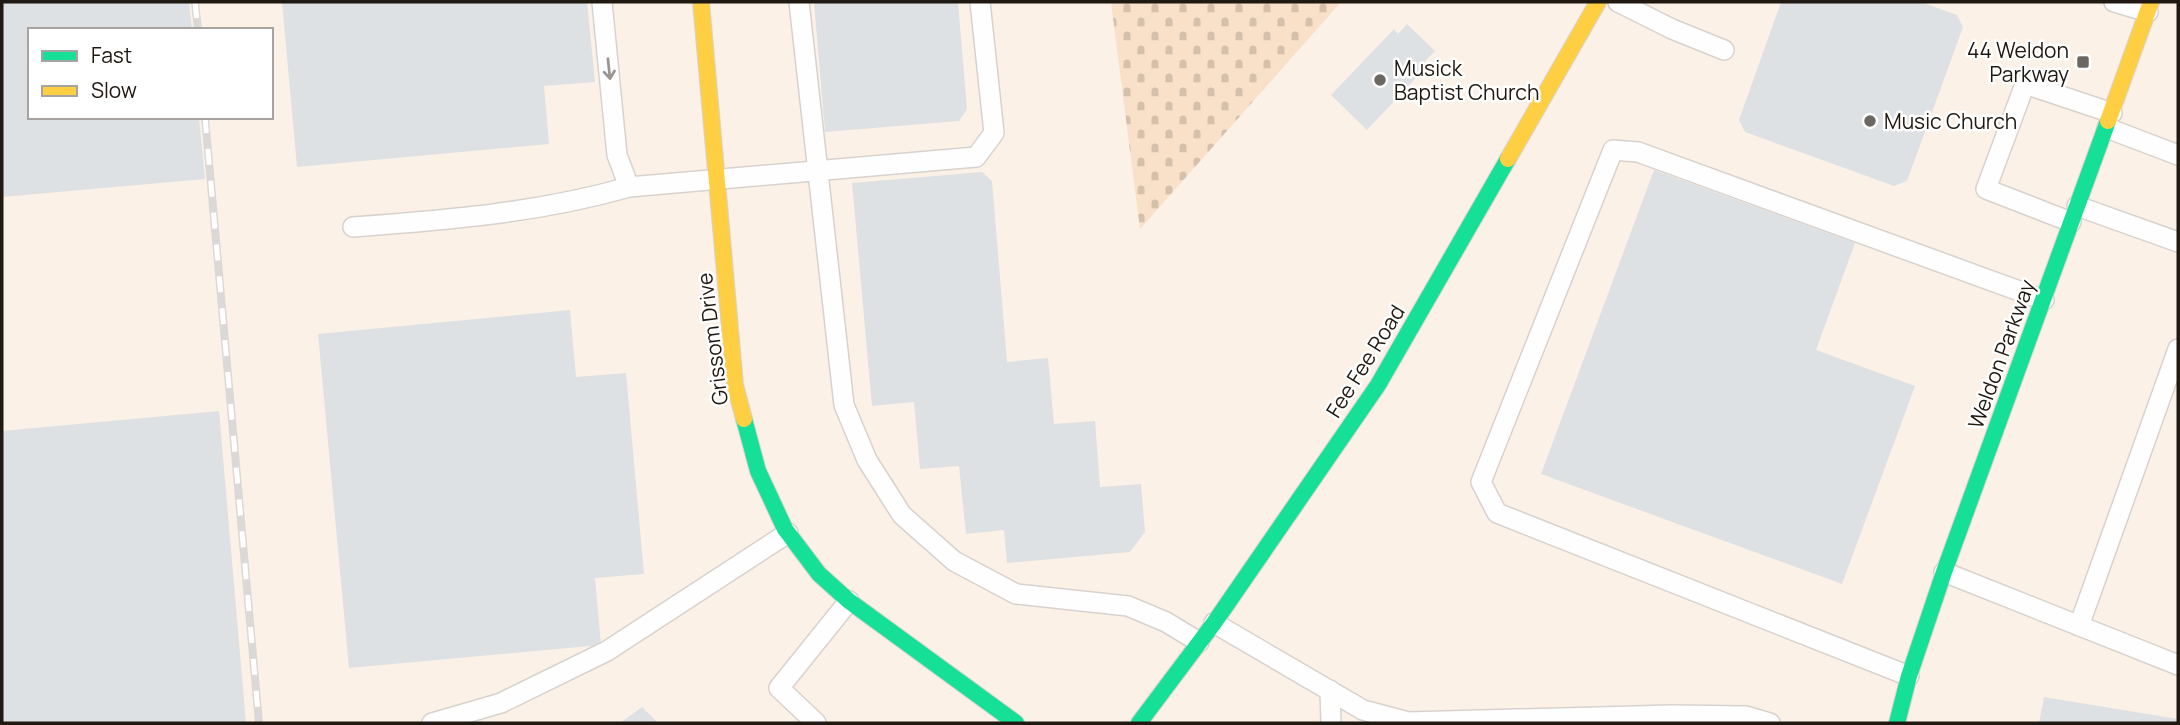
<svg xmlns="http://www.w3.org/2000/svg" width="2180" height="725" font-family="Manrope,sans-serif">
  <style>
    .built { fill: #fbf1e7; fill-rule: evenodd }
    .cemetery { fill: url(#cemetery-stones) }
    .building { fill: #dde1e3 }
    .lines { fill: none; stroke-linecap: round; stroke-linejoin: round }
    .lane-casing { stroke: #d8d2ce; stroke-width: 22 }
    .fast-casing { stroke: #d8d2ce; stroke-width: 18 }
    .slow-casing { stroke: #d8d2ce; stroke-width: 18 }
    .lane { stroke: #fefefe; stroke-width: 19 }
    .fast { stroke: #16e098; stroke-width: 16 }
    .slow { stroke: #ffcf43; stroke-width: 16 }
    .rail-casing { stroke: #dad9d7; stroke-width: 8 }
    .rail { stroke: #fff; stroke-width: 5; stroke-dasharray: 16; stroke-linecap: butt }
    .oneway { stroke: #9a9793 }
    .poi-dot { fill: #6c6761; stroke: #fff; stroke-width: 2.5 }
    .labels { text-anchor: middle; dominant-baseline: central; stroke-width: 5; stroke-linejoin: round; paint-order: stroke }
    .poi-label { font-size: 21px; fill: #201911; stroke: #fff; text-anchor: start }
    .street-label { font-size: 21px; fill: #201911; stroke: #fff }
  </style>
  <defs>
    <pattern id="cemetery-stones" width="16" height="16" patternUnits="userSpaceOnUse" patternTransform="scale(1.75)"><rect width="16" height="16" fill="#f9e0c8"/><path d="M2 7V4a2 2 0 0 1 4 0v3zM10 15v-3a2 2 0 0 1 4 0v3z" fill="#d5c0ab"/></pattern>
  </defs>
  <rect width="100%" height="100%" fill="#faf8f6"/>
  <path class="built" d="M2 2H2178V723H2ZM30 30H271V117H30Z"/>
  <path class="cemetery" d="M1111 2H1341L1140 229Z"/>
  <path class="building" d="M2 2H189L192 30H30V117H199L205 179 2 197Z
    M282 2H587L595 82 544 86 549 144 297 167Z
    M814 2H958L967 109 959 121 825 132Z
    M1781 2H1921L1957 15 1963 27 1907 181 1894 186 1745 132 1739 120Z
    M1407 24 1435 51 1425 61 1429 64 1367 130 1331 95 1394 29 1398 34Z
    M1654 170 1855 243 1816 350 1915 386 1842 584 1541 474Z
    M982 172 992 181 1007 362 1048 358 1054 424 1095 421 1100 487 1141 484 1145 532 1130 552 1007 563 1004 530 966 534 959 466 920 469 914 402 872 406 852 183Z
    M570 310 576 377 626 373 644 574 595 578 601 645 349 668 318 334Z
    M219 411 246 723H2V431Z
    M2044 697 2178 719V723H2039Z
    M642 707 658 723H620Z"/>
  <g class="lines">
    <defs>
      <path id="lane" d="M602 2 617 155 629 187 976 157 994 133 980 2
        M799 2 844 405 867 460 902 515 954 561 1016 594 1128 606 1166 622 1199 642
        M1618 2 1672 29 1724 50
        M2114 2 2148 12
        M2107 128 2178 155
        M2077 206 2178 242
        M2071 222 1986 189 2025 84 2112 113
        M353 227C447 220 538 213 629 187
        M1944 572 2178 665
        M1214 623 1363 710 1408 722 1672 715 1746 716 1770 723
        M2079 626 2178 349
        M1909 676 1497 513 1481 482 1613 150 1638 152 2044 300
        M1330 690 1331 723
        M432 723 501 703 607 651 788 533
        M816 723 779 688 849 601"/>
      <path id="fast" d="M744 419 758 471 785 529 819 574 849 601 1016 723
        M1139 723 1214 623 1378 385 1508 159
        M1897 723 1909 676 1944 572 2108 121"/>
      <path id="slow" d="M701 2 735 385 744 419
        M2108 121 2151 2
        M1508 159 1598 2"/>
    </defs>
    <use href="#lane" class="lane-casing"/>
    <use href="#fast" class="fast-casing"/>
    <use href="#slow" class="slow-casing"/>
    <use href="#lane" class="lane"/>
    <use href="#fast" class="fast"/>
    <use href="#slow" class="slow"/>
    <defs>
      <path id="rail" d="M195 2 198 30
        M205 117 259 723"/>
    </defs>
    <use href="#rail" class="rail-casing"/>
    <use href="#rail" class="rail"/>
  </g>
  <defs><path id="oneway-shaft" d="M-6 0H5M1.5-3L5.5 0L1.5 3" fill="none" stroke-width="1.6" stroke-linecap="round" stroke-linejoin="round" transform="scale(1.75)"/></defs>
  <use class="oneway" href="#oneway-shaft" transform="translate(609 69) rotate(84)"/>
  <g class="poi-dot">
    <rect x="2076" y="55" width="14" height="14" rx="3.5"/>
    <circle cx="1380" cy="80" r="7"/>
    <circle cx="1870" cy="121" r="7"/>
  </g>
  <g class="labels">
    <g class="poi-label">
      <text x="2069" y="50" text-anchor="end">44 Weldon<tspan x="2069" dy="24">Parkway</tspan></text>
      <text x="1394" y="68">Musick<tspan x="1394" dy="24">Baptist Church</tspan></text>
      <text x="1884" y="121">Music Church</text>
    </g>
    <g class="street-label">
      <text transform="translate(712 339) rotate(-97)">Grissom Drive</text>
      <text transform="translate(2001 354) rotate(-70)">Weldon Parkway</text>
      <text transform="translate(1365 361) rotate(-58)">Fee Fee Road</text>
    </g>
  </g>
  <rect width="2180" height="725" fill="none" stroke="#201911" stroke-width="7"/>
  <rect x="28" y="28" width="245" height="91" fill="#ffffff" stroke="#a6a3a0" stroke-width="2"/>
  <rect x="42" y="51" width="35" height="10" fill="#16e098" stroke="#a6a3a0" stroke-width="2"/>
  <text x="91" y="63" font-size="21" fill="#201911">Fast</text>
  <rect x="42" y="86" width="35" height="10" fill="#ffcf43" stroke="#a6a3a0" stroke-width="2"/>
  <text x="91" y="98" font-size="21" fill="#201911">Slow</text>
</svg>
